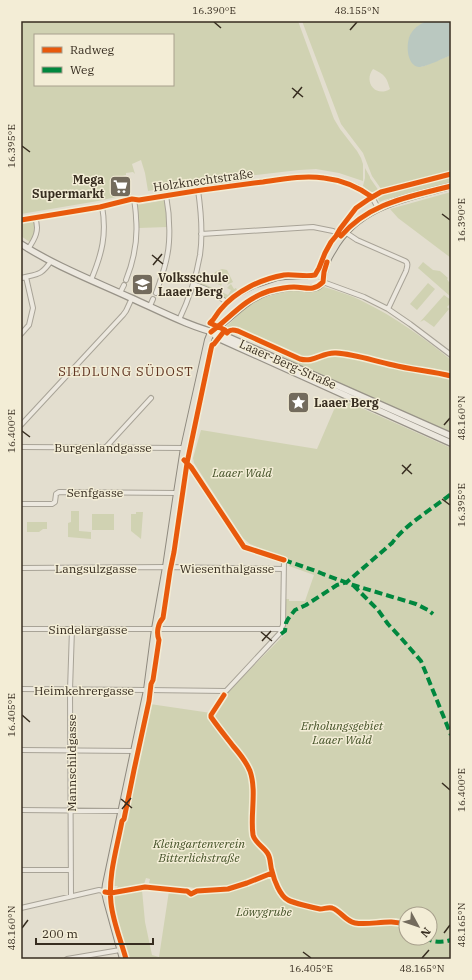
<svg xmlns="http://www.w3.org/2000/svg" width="472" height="980" font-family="'IBM Plex Serif',serif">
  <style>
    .green { fill: #d0d2b2; fill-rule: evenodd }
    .water { fill: #bac8c0 }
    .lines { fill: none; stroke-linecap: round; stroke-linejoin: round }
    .minor-casing { stroke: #a8a397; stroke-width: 6 }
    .secondary-casing { stroke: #989388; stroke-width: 8 }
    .primary-casing { stroke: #8e897e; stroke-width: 8 }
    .minor { stroke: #ece8df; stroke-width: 4 }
    .secondary { stroke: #ece8df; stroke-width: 5.5 }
    .primary { stroke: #e3dfd2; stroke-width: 6 }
    .quiet { stroke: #00873e; stroke-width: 4; stroke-dasharray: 8 4; stroke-linecap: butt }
    .cycleway-casing { stroke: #f3edd6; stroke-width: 8 }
    .cycleway { stroke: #e8590c; stroke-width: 5 }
    .ticks { fill: none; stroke: #372d20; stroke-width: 1.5 }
    .labels { text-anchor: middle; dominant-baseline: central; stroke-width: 3; stroke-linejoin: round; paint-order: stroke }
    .poi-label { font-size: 12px; font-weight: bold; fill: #372d20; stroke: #f3edd6; text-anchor: start }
    .street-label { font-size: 12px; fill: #372d20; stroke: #f3edd6 }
    .park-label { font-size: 12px; font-style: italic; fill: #445228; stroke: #f3edd6 }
    .neighbourhood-label { font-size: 13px; letter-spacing: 1px; fill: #603422; stroke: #f3edd6 }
    .neatline { fill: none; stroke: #372d20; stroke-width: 1.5 }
    .ticks-label { font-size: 10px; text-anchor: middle; fill: #372d20 }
  </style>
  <rect width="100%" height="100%" fill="#e3decf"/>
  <path class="green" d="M21 21H298L334 119 340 129 357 151 361 158 363 164V181L339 173 316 169 299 170 221 179 148 191 145 173 141 160 132 164 135 174 133 172 126 173V175L112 179 116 197 98 201 21 214ZM35 35H173V85H35Z
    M302 21H427L422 23 419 67 424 66 451 55V182L384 200 380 202 377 197 384 193 372 176 363 153 341 124ZM373 69C385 75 386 76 390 89 376 98 363 82 373 69Z
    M365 168 370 177V178L379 191 373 194 363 186 365 178Z
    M451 192V258L398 218 390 209Z
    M165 200 167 227 139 228 137 205Z
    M32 220 35 224V234L31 243 21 236V222Z
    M423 262 433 270 440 271 448 278 447 279 449 282 451 281V297L418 268Z
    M222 269 227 270 233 282 227 285 228 283 223 281 221 286 220 285 209 281 212 276H214L215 272Z
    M197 272 207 274 205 279 200 276 198 281 228 295 231 290 227 288 231 284 234 289 236 288 238 292 227 300 217 292 197 283 196 281Z
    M428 283 435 289 417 310 410 304Z
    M324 287C337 291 351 295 364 302 395 317 424 338 451 360V433L332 381 299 365 258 343 239 334 229 333 226 332 225 329 226 327 246 307 260 299 279 293 290 291H311L316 290Z
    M444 295 451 300V303L447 307 449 309 434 327 424 320 420 322Z
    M339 398 451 448V959H128L122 940 115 919 111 895 118 886H111L150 704 211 713 217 705 221 698H222L286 633 283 631 284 624 286 599H289V601H305L314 575 289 566 290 561 250 544 243 538 194 463 193 458 201 430 317 449ZM146 878 150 879 149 883 150 884 187 888 189 887 198 889 197 892 195 895 176 894 174 891H169L159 957 152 955 145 922 142 890ZM406 914H430V938H406Z
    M71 511H79V531L91 532V539L68 537V523L71 522Z
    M136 512H143L141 539 131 531V514H136Z
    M92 514H114V530H92Z
    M27 522H47V529H43L39 532H27Z"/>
  <path class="water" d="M427 21H451V55C444 58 426 67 419 67 406 66 405 40 412 32 415 27 422 23 427 21Z"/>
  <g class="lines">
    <defs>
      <path id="minor" d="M21 220 100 207 132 199 139 200 223 186 293 178 316 177 325 178 338 181 357 187 372 197 378 208
        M345 232 357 240 405 261C409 263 407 267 406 271L388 309
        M201 234 313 227 333 231 342 235
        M28 249C35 239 40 230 35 218
        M21 278C37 274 41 276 51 261
        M91 280C102 254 107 234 102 206
        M126 280C134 260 138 239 136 218 136 212 135 206 134 199
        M310 282H323L364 297 388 309 410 324 451 355
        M193 284C208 289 220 295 231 307
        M120 293 124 285
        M156 293C162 276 168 259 169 242 170 226 169 211 166 195
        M150 306 153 299
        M179 320C189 299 196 278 200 255 203 234 201 211 198 190
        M21 334 29 325 33 308 26 277
        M21 425 123 315 126 311 132 298
        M21 447 184 448
        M106 447 151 398
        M21 504H52L55 502 56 494 59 492 177 493
        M21 568 166 567 284 569
        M21 629H281
        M21 689 147 690 226 691 280 633 283 625 284 560 244 547 191 467 183 459
        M21 750 134 751
        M21 810 121 811
        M21 870H71
        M71 896 70 690 72 629
        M21 908 99 890 111 893 145 887 185 891
        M67 959 120 950"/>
      <path id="secondary" d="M21 244C55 266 94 281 131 298 158 310 192 328 221 334L451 436
        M212 333 218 338 451 443"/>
      <path id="primary" d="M213 331C233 316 245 299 270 291 278 289 286 287 294 287 306 287 314 292 323 282 323 278 323 275 324 272 325 265 329 256 333 250 358 205 406 198 451 186
        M123 959 107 901 105 892 106 884 147 690 155 629 166 567 177 493 184 448 208 340 214 325 219 319 231 307 238 301 257 291 278 284 286 283 309 282 316 278 324 272"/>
    </defs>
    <use href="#minor" class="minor-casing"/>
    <use href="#secondary" class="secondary-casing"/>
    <use href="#primary" class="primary-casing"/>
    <use href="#minor" class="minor"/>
    <use href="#secondary" class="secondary"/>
    <use href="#primary" class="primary"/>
    <path class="quiet" d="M284 560 316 571 323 574 353 585 416 604 428 610 433 614
      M353 585 378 610 388 624 401 638 421 661 451 735
      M281 634 285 631 286 623 288 619 295 610 306 605 337 585 347 582 392 543C407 523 431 510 451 494
      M424 938C433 942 442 943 451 940"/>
    <defs>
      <path id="cycleway" d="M21 220 100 207 132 199 139 200C180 193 221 187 263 182 283 179 304 175 324 178 342 180 358 187 372 197
        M341 236C370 202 410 197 451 186
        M211 332C231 317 244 299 269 291 277 289 286 287 294 287 306 287 313 292 323 282L324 272 327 262
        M227 333C230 329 234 330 238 331L300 359C314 363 322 352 336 353 355 354 374 361 393 365 412 370 432 371 451 376
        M184 460 191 467 244 547 284 560
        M224 695 211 715V717C218 727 226 737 233 746 240 754 246 761 250 771 257 791 250 815 253 835 255 843 264 847 268 854 271 859 270 866 272 871 274 880 280 896 288 900 293 903 315 908 320 909 324 909 328 907 332 908 341 911 345 921 355 923 371 926 390 918 406 925
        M105 892 111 893 145 887 185 891H187L191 894 197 891 228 889 247 883 272 873
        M126 959C121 941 113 922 111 903 108 875 117 848 122 821L124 819 134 770 149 701 151 684 153 680 159 640C156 633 158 623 163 618L170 571 174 552 187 463 211 349 212 345 214 344 225 330 210 323C216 318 216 314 221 309 236 291 261 279 284 275 294 274 305 277 315 275L319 268 325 253 331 242 336 236 340 229 356 208 369 199 381 192 451 174"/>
    </defs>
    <use href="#cycleway" class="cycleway-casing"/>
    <use href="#cycleway" class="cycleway"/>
  </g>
  <path class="ticks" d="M214 22 221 28M350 30 357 22M292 88 303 97M293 98 302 87M22 146 30 152M442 214 450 220M152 255 163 264M153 265 162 254M444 425 450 418M22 431 30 437M402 465 412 474M402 474 411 464M442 499 450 505M261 632 272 641M262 641 271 631M22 715 30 722M442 783 450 790M121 799 132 808M122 809 131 798M22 928 28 920M444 933 450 925M303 952 311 958M422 958 429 950"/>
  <defs>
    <symbol id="supermarket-square" viewBox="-11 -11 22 22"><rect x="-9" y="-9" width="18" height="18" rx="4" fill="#736b5d" stroke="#f3edd6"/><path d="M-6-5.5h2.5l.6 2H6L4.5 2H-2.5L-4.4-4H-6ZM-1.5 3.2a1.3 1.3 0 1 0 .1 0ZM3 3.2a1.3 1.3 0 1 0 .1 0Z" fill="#fff"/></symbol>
    <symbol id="school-square" viewBox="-11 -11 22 22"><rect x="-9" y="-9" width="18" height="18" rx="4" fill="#736b5d" stroke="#f3edd6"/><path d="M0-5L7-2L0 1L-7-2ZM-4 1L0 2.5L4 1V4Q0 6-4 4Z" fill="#fff"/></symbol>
    <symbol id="sight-square" viewBox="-11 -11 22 22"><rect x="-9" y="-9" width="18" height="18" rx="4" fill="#736b5d" stroke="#f3edd6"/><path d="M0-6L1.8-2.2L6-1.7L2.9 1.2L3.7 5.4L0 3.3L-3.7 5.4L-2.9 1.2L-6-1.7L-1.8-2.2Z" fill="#fff"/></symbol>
  </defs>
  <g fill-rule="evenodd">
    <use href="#supermarket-square" x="108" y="174" width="25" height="25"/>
    <use href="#school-square" x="130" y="272" width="25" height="25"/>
    <use href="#sight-square" x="286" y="390" width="25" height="25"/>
  </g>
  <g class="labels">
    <g class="poi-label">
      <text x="104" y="179" text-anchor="end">Mega<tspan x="104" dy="14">Supermarkt</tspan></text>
      <text x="158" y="277">Volksschule<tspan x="158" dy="14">Laaer Berg</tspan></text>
      <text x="314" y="402">Laaer Berg</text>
    </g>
    <g class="street-label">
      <text transform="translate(203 180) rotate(-8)">Holzknechtstraße</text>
      <text transform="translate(288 364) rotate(24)">Laaer-Berg-Straße</text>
      <text x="103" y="447">Burgenlandgasse</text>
      <text x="95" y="492">Senfgasse</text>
      <text x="96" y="568">Langsulzgasse</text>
      <text x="227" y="568">Wiesenthalgasse</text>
      <text x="88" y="629">Sindelargasse</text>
      <text x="84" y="690">Heimkehrergasse</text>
      <text transform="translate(71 763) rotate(-90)">Mannschildgasse</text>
    </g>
    <g class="park-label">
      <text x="242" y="472">Laaer Wald</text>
      <text x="342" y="725">Erholungsgebiet<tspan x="342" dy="14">Laaer Wald</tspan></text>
      <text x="199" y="843">Kleingartenverein<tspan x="199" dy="14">Bitterlichstraße</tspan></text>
      <text x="264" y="911">Löwygrube</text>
    </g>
    <g class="neighbourhood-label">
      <text x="126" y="371">SIEDLUNG SÜDOST</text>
    </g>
  </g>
  <rect width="472" height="980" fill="none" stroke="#f3edd6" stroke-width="44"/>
  <rect x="34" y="34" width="140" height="52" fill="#f3edd6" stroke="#a8a08d"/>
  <rect x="42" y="47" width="20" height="6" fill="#e8590c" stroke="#a8a08d"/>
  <text x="70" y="54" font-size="12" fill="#372d20">Radweg</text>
  <rect x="42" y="67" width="20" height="6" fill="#00873e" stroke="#a8a08d"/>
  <text x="70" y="74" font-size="12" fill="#372d20">Weg</text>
  <g transform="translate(418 926) rotate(130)"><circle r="19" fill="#f3edd6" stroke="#a8a08d"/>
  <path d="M0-3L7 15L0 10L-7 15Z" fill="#736b5d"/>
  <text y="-6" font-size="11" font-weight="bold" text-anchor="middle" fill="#372d20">N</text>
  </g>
  <path d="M36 938v6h117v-6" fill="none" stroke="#372d20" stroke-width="2"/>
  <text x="42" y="938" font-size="12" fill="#372d20" stroke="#f3edd6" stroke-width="3" paint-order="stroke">200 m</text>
  <rect x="22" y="22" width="428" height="936" class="neatline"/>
  <g class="ticks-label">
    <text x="214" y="14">16.390°E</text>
    <text x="357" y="14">48.155°N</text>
    <text transform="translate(11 146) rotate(-90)" y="4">16.395°E</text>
    <text transform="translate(461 220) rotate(-90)" y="4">16.390°E</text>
    <text transform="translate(461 418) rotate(-90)" y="4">48.160°N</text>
    <text transform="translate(11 431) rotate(-90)" y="4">16.400°E</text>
    <text transform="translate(461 505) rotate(-90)" y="4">16.395°E</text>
    <text transform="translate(11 715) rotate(-90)" y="4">16.405°E</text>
    <text transform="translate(461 790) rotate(-90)" y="4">16.400°E</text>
    <text transform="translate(461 925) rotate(-90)" y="4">48.165°N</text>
    <text transform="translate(11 928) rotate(-90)" y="4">48.160°N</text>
    <text x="311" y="972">16.405°E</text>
    <text x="422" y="972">48.165°N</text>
  </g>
</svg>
